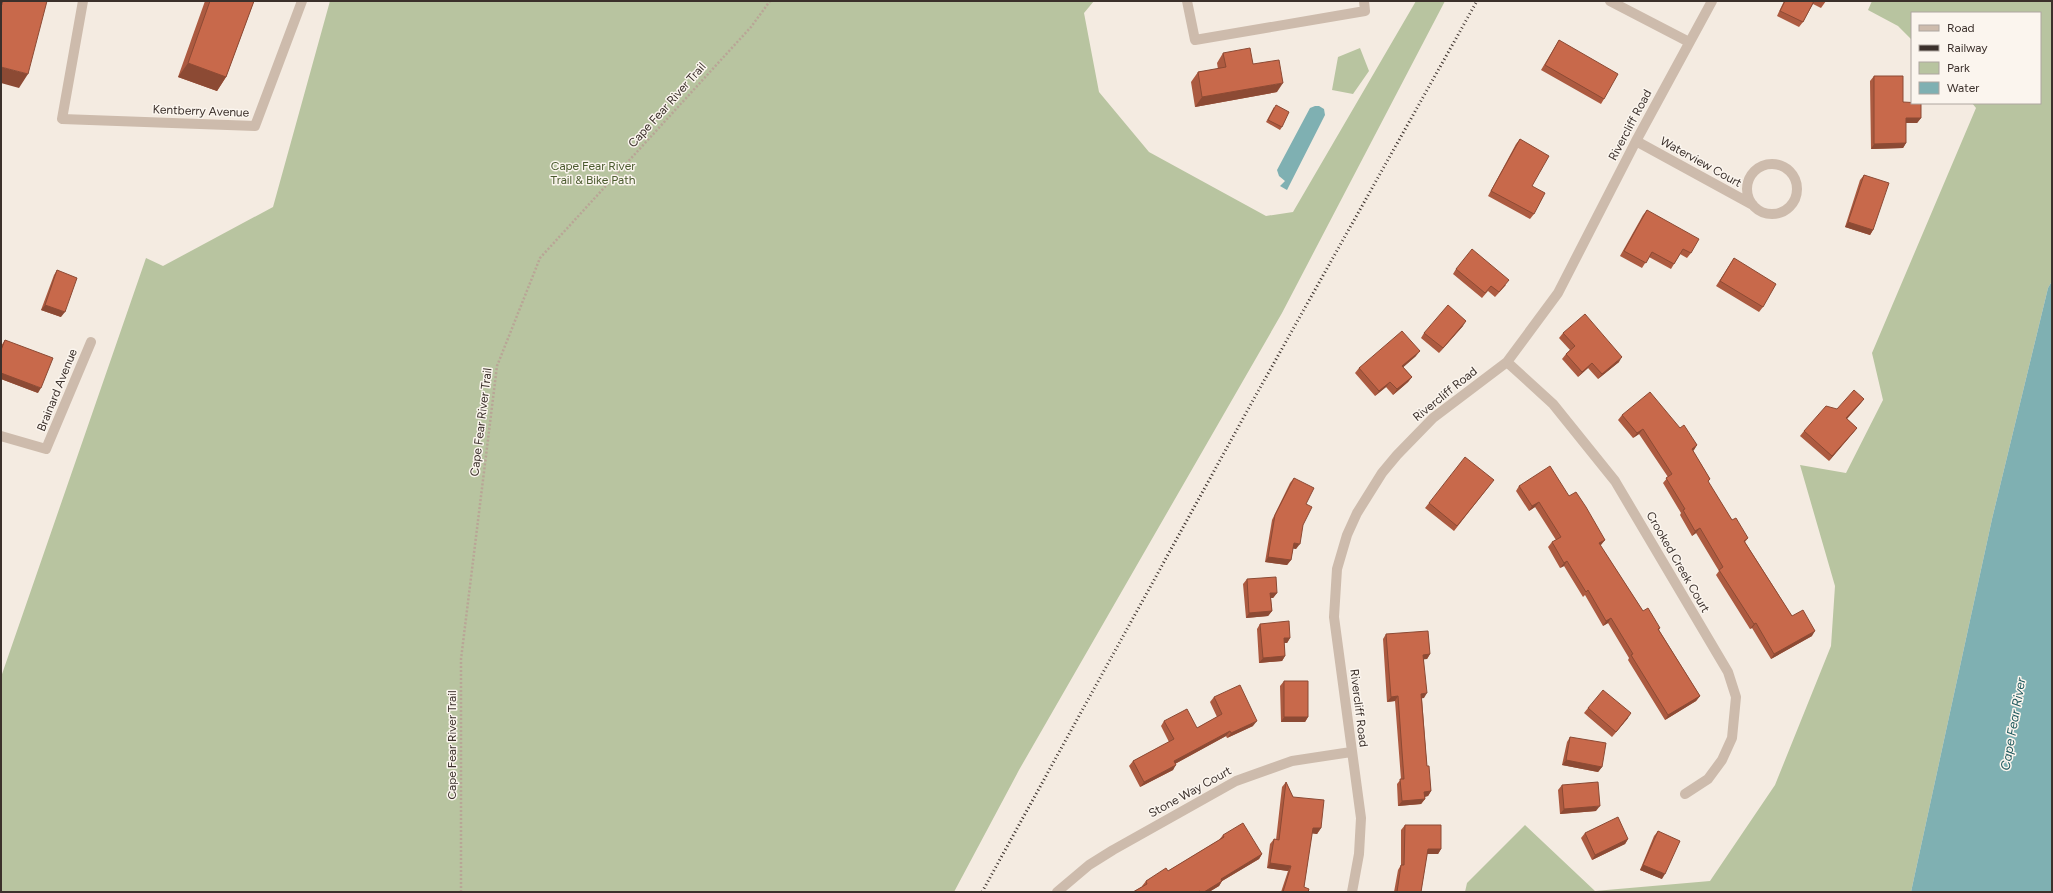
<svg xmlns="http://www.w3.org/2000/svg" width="2053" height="893" font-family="Figtree,sans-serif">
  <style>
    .green { fill: #b8c4a0 }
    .water { fill: #7fb0b2 }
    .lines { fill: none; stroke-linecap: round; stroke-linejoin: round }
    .path { stroke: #b9a596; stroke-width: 2.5; stroke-dasharray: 2 2; stroke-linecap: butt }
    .service { stroke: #cdbbac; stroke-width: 10 }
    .minor { stroke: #cdbbac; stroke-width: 10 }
    .tertiary { stroke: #cdbbac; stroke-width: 10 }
    .rail { stroke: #3b302b; stroke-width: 3; stroke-dasharray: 1 3; stroke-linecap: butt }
    .wall { fill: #ac5a40 }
    .shaded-wall { fill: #8c4a34 }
    .building { fill: #c8694b; stroke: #8c4a34 }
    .labels { text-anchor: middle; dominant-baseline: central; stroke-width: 3; stroke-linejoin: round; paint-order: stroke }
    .street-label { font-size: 12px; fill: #3b302b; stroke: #fbf5ee }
    .park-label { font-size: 12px; fill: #4a5a2e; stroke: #fbf5ee }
    .water-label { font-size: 13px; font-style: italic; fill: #1f5a5e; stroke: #fbf5ee }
  </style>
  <rect width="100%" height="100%" fill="#f4ebe1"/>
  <path class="green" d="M330 1H1094L1084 13 1099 92 1149 152 1266 216 1293 212 1416 1H1445L1282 313 1019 770 954 892H1V677L146 258 163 266 273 207Z
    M1872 1H2052V281L2048 288 1992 519 1911 892H1465L1467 883 1525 825 1595 891 1710 881 1775 785 1831 646 1835 586 1800 465 1846 473 1883 400 1872 353 1976 108 1972 103H2040V13H1912V40L1898 26 1868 10Z
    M1360 48 1369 71 1353 94 1332 90 1338 57Z"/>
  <path class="water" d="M1315 106H1319L1324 109 1325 115 1287 190 1280 186 1285 181 1279 176 1277 170 1310 108Z
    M2052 281V892H1911L1992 519 2048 288Z"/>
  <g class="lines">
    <path class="path" d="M461 892V659L497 366 540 258 751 27 770 1"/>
    <path class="service" d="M1187 1 1195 40 1365 11 1364 1"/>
    <path class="minor" d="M83 1 62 119 255 126 302 1
      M1636 141 1753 205
      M1747 189a25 25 0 1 1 50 0a25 25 0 1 1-50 0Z
      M1507 362 1553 404 1615 481 1728 672 1736 697 1732 738 1722 760 1708 779 1685 794
      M1 436 46 449 91 342
      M1057 892 1089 865 1113 850 1236 781 1292 761 1351 752
      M1352 892 1359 854 1361 818 1334 617 1337 569 1347 535 1357 513 1382 473 1397 455 1433 418 1507 362 1558 293 1636 141 1712 1"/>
    <path class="tertiary" d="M1610 1 1689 42"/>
    <path class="rail" d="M982 892 1256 395 1477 1"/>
  </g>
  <path class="wall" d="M205 1H254L226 77 217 91 178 77Z
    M1784 1H1826L1821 8 1813 4 1803 22 1799 27 1777 16Z
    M1559 40 1604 99 1601 104 1541 70Z
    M1223 53 1253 64 1277 92 1195 107 1191 82 1198 72 1218 69 1217 63Z
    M1874 76 1921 118 1917 123H1906V143L1903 148 1871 149 1870 81Z
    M1274 107 1282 127 1280 130 1266 122Z
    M1520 139 1532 186 1534 214 1530 219 1488 196 1516 144Z
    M1864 175 1873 230 1870 235 1845 227 1860 180Z
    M1647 210 1691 253 1687 258 1680 254 1671 269 1649 257 1642 268 1620 256 1643 215Z
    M1734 258 1763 307 1759 312 1716 286Z
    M1456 269 1506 285 1495 297 1488 291 1482 298 1453 274Z
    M57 270 61 317 41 310 54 275Z
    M1463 326 1439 353 1421 338 1424 333Z
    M1563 333 1619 362 1598 379 1588 368 1578 377 1562 359 1566 354 1570 350 1559 338Z
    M5 340 38 393 1 379V346Z
    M1416 356 1403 367 1412 377 1408 382 1393 395 1386 387 1375 396 1355 373 1359 368Z
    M1864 399 1860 404 1847 419 1857 428 1853 433 1829 461 1800 436 1804 431 1837 409Z
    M1622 415 1680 428 1697 445 1693 451 1710 479 1708 482 1732 520 1748 538 1745 542 1792 616 1812 636 1771 659 1752 628 1750 629 1716 575 1719 571 1696 533 1692 536 1680 515 1681 513 1663 483 1668 477 1639 434 1633 438 1618 420Z
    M1294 478 1306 504 1303 525 1296 549 1293 548 1291 560 1287 565 1265 562 1272 520 1290 483Z
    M1490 485 1454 531 1425 508 1429 503Z
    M1519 486 1569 496 1605 540 1600 545 1643 611 1660 628 1659 630 1700 696 1696 701 1665 720 1628 660 1629 658 1608 623 1603 626 1585 595 1583 597 1564 566 1560 568 1548 547 1552 542 1556 540 1535 507 1529 511 1516 491Z
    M1247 579 1277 593 1273 598H1271L1272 611 1268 616 1246 618 1243 584Z
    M1260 624 1290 638 1287 643H1284L1285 656 1282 661 1259 663 1257 629Z
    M1386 634 1430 654 1427 659H1424V698H1422L1427 766 1431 791 1428 796 1425 797V799L1421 804 1398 806 1397 784 1401 779 1395 701 1387 702 1383 639Z
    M1284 681 1308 717 1305 722H1281L1280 686Z
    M1214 697 1253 726 1227 738 1226 736 1175 764 1173 770 1140 787 1129 766 1133 761 1169 742 1161 726 1164 721 1197 728 1217 717 1210 702Z
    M1588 708 1628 718 1612 737 1584 713Z
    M1570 737 1602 767 1598 772 1562 765 1567 742Z
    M1286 782 1293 797 1321 828 1317 834 1312 833 1304 887 1308 892H1281L1288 871 1267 868 1270 844 1274 839 1276 840 1282 787Z
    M1562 785 1596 811 1560 814 1558 790Z
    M1405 825 1441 849 1438 854H1427L1421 892H1394L1398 870 1401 865V830Z
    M1658 831 1662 879 1640 870 1654 836Z
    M1585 833 1628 839 1625 844 1592 860 1581 838Z
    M1223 835 1262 854 1259 859 1222 881 1219 886 1209 892H1133L1143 886H1142L1146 881 1168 871 1219 840Z"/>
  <path class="shaded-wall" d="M188 63 226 77 217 91 178 77Z
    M1 67 28 74 19 88 1 83Z
    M1283 83 1277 92 1195 107 1202 97Z
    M1906 118H1921L1917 123H1902Z
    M1906 143 1903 148 1871 149 1874 144Z
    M1848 222 1873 230 1870 235 1845 227Z
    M45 305 65 312 61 317 41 310Z
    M1466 321 1463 326 1439 353 1443 348Z
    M1420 351 1416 356 1399 371 1402 366Z
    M1622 357 1619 362 1598 379 1602 374Z
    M1592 363 1588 368 1578 377 1582 372Z
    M1 373 41 388 38 393 1 379Z
    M1412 377 1408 382 1393 395 1397 389Z
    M1390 382 1386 387 1375 396 1379 391Z
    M1864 399 1860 404 1843 423 1846 418Z
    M1857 428 1853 433 1829 461 1832 456Z
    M1643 429 1639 434 1633 438 1637 433Z
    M1697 445 1694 450 1688 454 1692 449Z
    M1539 502 1535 507 1529 511 1532 506Z
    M1700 528 1696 533 1692 536 1695 531Z
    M1605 540 1601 545 1595 548 1599 543Z
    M1294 543 1300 544 1296 549 1290 548Z
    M1268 557 1291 560 1287 565 1265 562Z
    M1567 561 1564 566 1560 568 1564 563Z
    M1270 593H1277L1273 598H1267Z
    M1272 611 1268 616 1246 618 1249 613Z
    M1611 618 1608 623 1603 626 1606 621Z
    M1756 623 1752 628 1750 629 1754 624Z
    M1815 631 1812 636 1771 659 1774 654Z
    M1284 638H1290L1287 643H1280Z
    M1430 654 1427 659 1420 660 1423 655Z
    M1285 656 1282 661 1259 663 1263 658Z
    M1427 693 1424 698 1418 699 1421 694Z
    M1398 696 1395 701 1387 702 1391 697Z
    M1700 696 1696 701 1665 720 1668 715Z
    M1631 713 1628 718 1612 737 1616 732Z
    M1284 717H1308L1305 722H1281Z
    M1257 721 1253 726 1227 738 1231 733Z
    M1230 731 1226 736 1171 766 1174 761Z
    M1566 760 1602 767 1598 772 1562 765Z
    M1176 765 1173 770 1140 787 1144 782Z
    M1431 791 1428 796 1421 797 1424 792Z
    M1425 799 1421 804 1398 806 1402 801Z
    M1600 806 1596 811 1560 814 1564 809Z
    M1313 828H1321L1317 834 1309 833Z
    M1628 839 1625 844 1592 860 1595 855Z
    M1428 849H1441L1438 854H1424Z
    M1262 854 1259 859 1217 884 1221 879Z
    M1270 863 1291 866 1288 871 1267 868Z
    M1643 865 1665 874 1662 879 1640 870Z
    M1222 881 1219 886 1209 892H1204Z"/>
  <path class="building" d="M3 1H47L28 74 1 67V7Z
    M210 1H254L226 77 188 63Z
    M1785 1H1814L1803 22 1780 11Z
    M1559 40 1618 74 1604 99 1545 65Z
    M1250 48 1253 64 1279 60 1283 83 1202 97 1198 72 1226 67 1223 53Z
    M1874 76H1903V102L1921 103V118H1906V143L1874 144Z
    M1276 105 1289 112 1282 127 1268 120Z
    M1520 139 1549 156 1532 186 1545 193 1534 214 1491 191Z
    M1864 175 1889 183 1873 230 1848 222Z
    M1647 210 1699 239 1691 253 1683 249 1674 264 1652 252 1646 263 1624 251Z
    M1472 249 1509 280 1499 292 1491 286 1485 293 1456 269Z
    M1734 258 1776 284 1763 307 1720 281Z
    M57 270 77 278 65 312 45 305Z
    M1448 305 1466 321 1443 348 1424 333Z
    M1585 314 1622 357 1602 374 1592 363 1582 372 1566 354 1575 346 1563 333Z
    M1402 331 1420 351 1402 366 1412 377 1397 389 1390 382 1379 391 1359 368Z
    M5 340 53 358 41 388 1 373V350Z
    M1854 390 1864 399 1846 418 1857 428 1832 456 1804 431 1826 406 1837 409Z
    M1650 392 1680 428 1684 425 1697 445 1692 449 1710 479 1708 481 1732 520 1736 518 1748 538 1744 541 1792 616 1803 610 1815 631 1774 654 1756 623 1754 624 1719 570 1723 567 1700 528 1695 531 1683 510 1685 509 1666 478 1672 474 1643 429 1637 433 1622 415Z
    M1465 457 1494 480 1457 526 1429 503Z
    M1550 466 1569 496 1576 492 1586 507 1605 540 1599 543 1643 611 1648 608 1660 628 1658 629 1700 696 1668 715 1631 655 1633 654 1611 618 1606 621 1588 590 1586 592 1567 561 1564 563 1552 542 1561 537 1539 502 1532 506 1519 486Z
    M1294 478 1314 488 1306 504 1312 507 1303 525 1300 544 1294 543 1291 560 1268 557 1275 515Z
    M1276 577 1277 593H1270L1272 611 1249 613 1247 579Z
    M1289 621 1290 638H1284L1285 656 1263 658 1260 624Z
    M1428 631 1430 654 1423 655 1427 693 1421 694 1427 766H1429L1431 791 1424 792 1425 799 1402 801 1400 779H1404L1398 696 1391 697 1386 634Z
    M1284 681H1308V717H1284Z
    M1240 685 1257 721 1231 733 1230 731 1174 761 1176 765 1144 782 1133 761 1174 739 1164 721 1187 709 1197 728 1222 714 1214 697Z
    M1603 690 1631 713 1616 732 1588 708Z
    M1570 737 1606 743 1602 767 1566 760Z
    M1286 782 1293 797 1324 800 1321 828H1313L1304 887 1309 889 1308 892H1283L1291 866 1270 863 1274 839 1279 840Z
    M1598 782 1600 806 1564 809 1562 785Z
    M1618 817 1628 839 1595 855 1585 833Z
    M1243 823 1262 854 1221 879 1222 881 1204 892H1201L1200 891 1198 892H1133L1147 884 1146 881 1166 868 1168 871 1224 837 1223 835Z
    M1405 825H1441V849H1428L1421 892H1397L1401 865H1404Z
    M1658 831 1680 841 1665 874 1643 865Z"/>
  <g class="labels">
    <g class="street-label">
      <text transform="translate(667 105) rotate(-48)">Cape Fear River Trail</text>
      <text transform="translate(201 111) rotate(2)">Kentberry Avenue</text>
      <text transform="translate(1630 125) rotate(-62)">Rivercliff Road</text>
      <text transform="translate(1701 162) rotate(29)">Waterview Court</text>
      <text transform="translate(57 390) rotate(-68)">Brainard Avenue</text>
      <text transform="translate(1445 394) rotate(-39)">Rivercliff Road</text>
      <text transform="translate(481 422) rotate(-83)">Cape Fear River Trail</text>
      <text transform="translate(1678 562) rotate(60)">Crooked Creek Court</text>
      <text transform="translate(1359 708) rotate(83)">Rivercliff Road</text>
      <text transform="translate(452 745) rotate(-90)">Cape Fear River Trail</text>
      <text transform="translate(1190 792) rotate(-29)">Stone Way Court</text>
    </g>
    <g class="park-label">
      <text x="593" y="166">Cape Fear River<tspan x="593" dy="14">Trail &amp; Bike Path</tspan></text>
    </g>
    <g class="water-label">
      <text transform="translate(2013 724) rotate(-80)">Cape Fear River</text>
    </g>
  </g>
  <rect width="2053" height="893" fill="none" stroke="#3b302b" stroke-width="4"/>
  <rect x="1911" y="12" width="130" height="92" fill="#fbf5ee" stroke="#aea6a0"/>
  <rect x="1919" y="25" width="20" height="6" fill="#cdbbac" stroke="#aea6a0"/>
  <text x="1947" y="32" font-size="12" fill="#3b302b">Road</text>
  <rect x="1919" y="45" width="20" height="6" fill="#3b302b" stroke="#aea6a0"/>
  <text x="1947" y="52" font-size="12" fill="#3b302b">Railway</text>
  <rect x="1919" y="62" width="20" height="12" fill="#b8c4a0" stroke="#aea6a0"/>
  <text x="1947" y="72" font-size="12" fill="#3b302b">Park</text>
  <rect x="1919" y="82" width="20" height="12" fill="#7fb0b2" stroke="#aea6a0"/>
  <text x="1947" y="92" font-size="12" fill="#3b302b">Water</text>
</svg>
